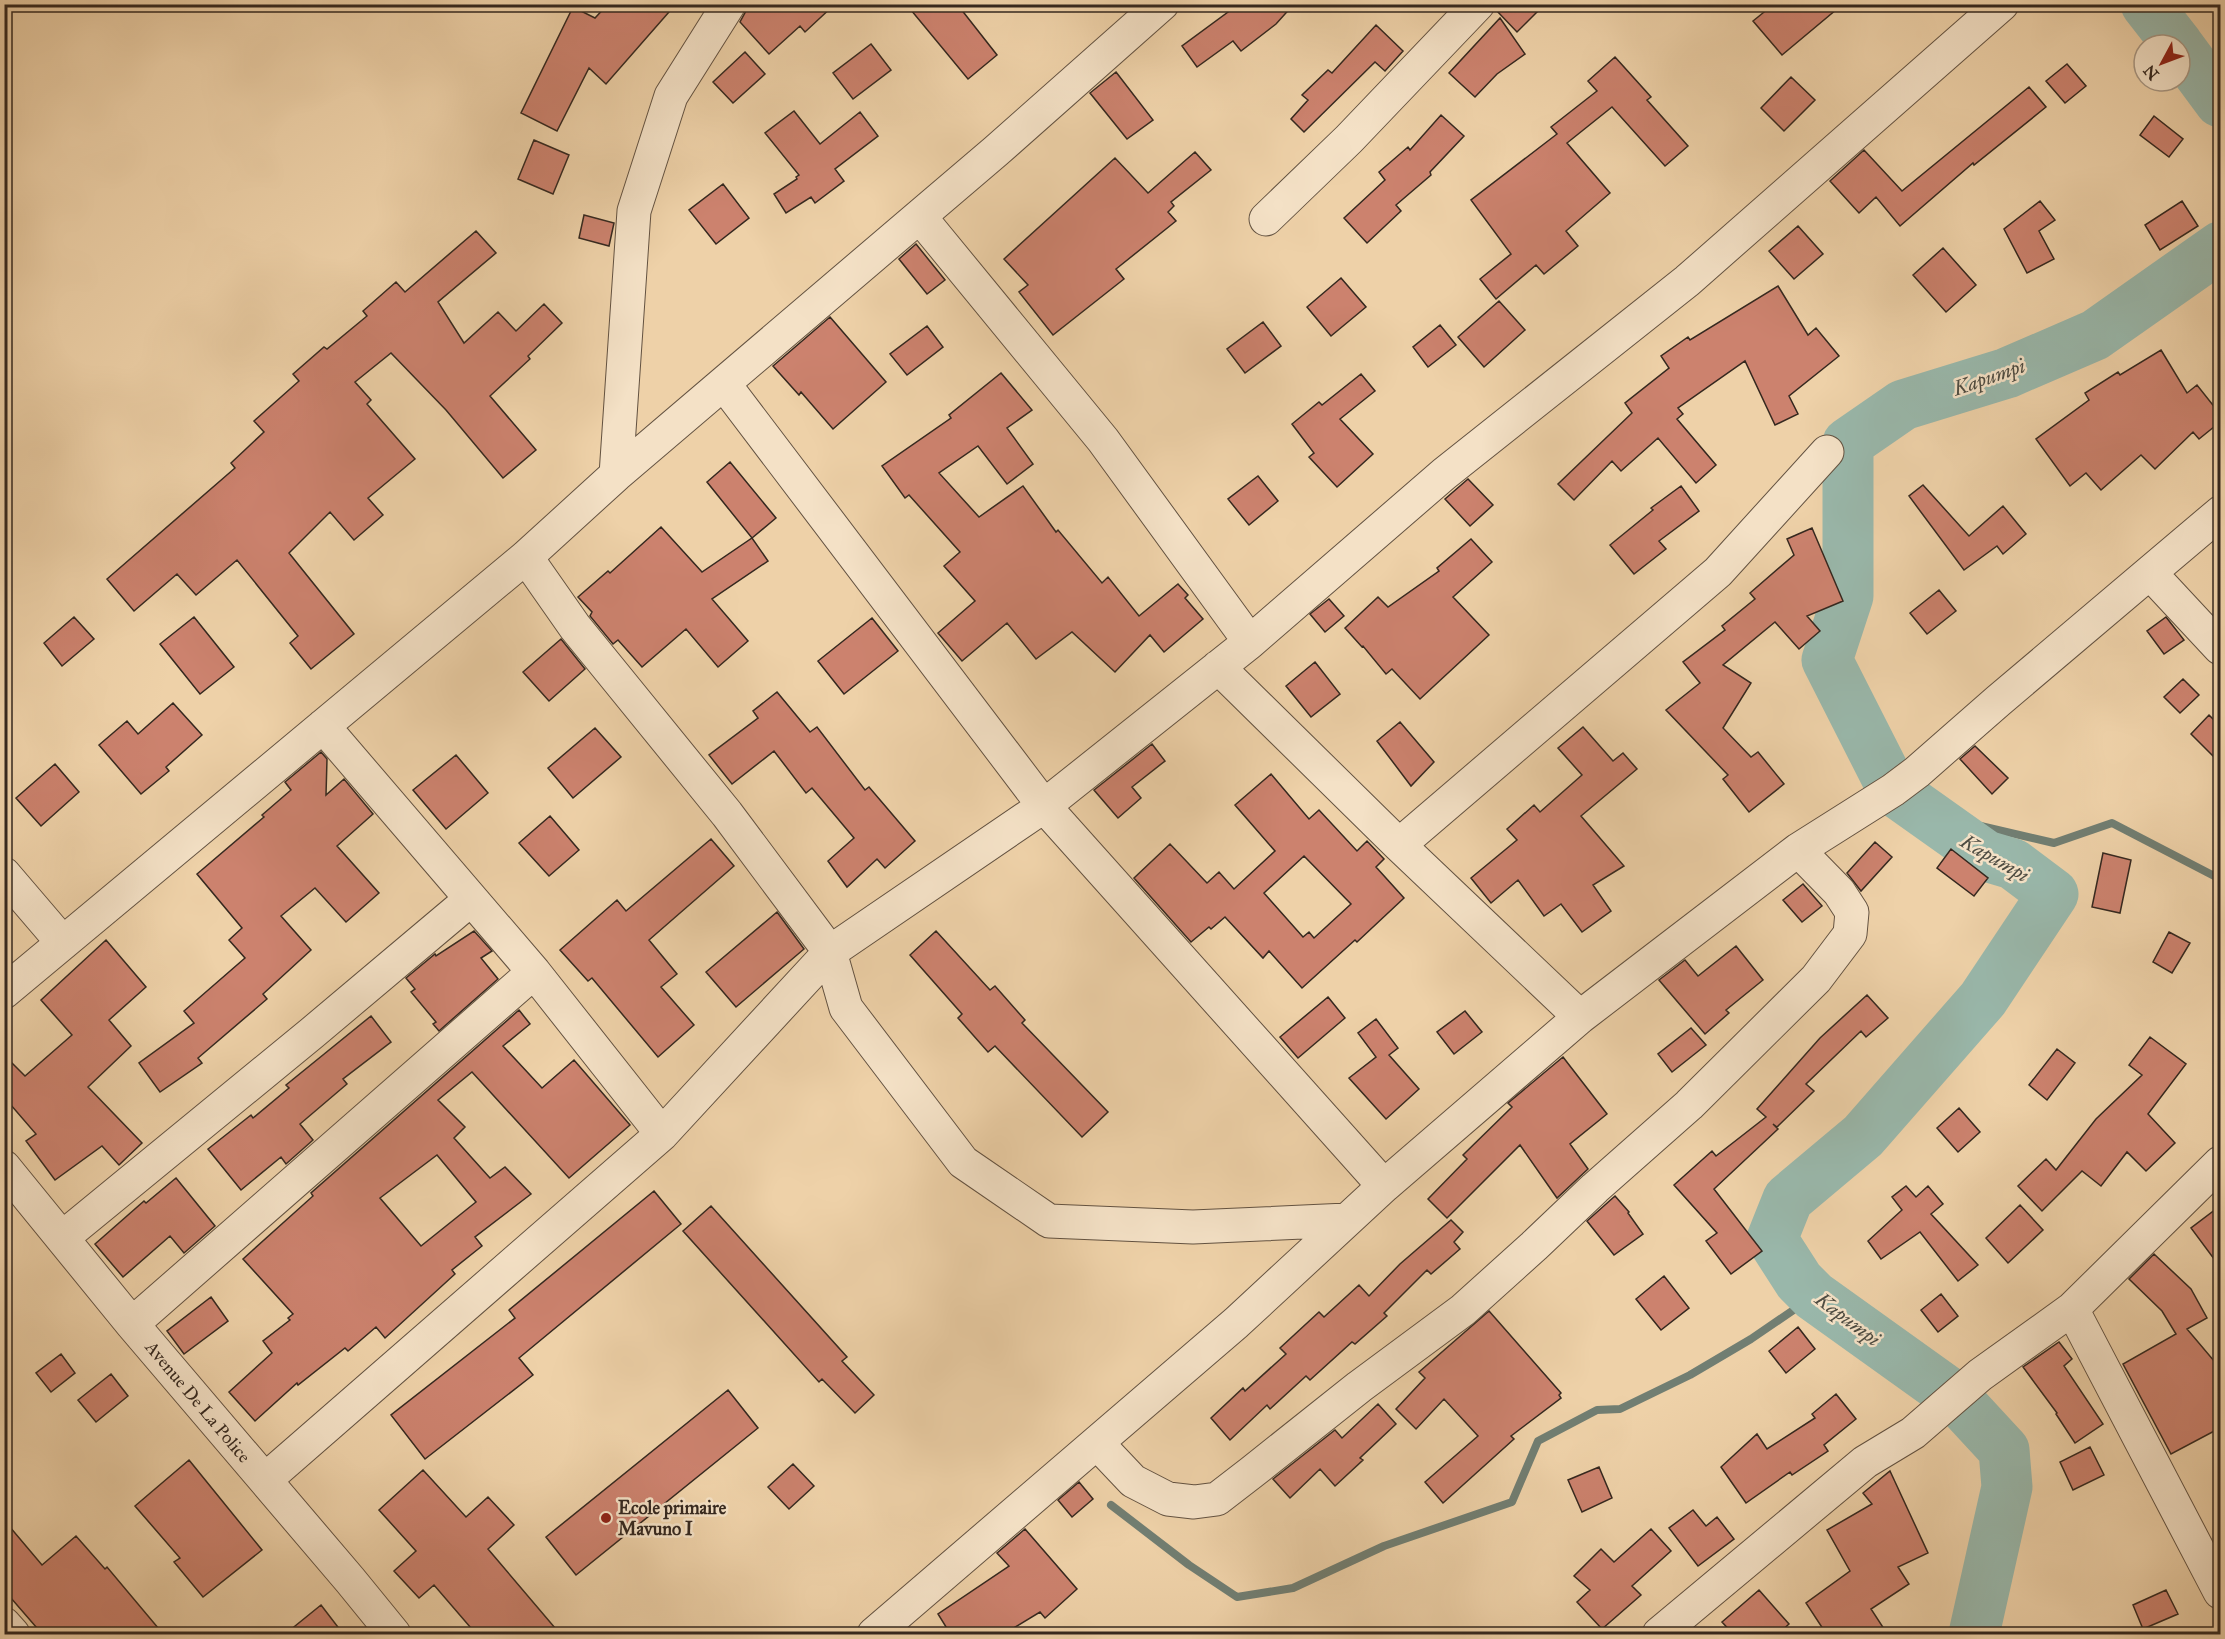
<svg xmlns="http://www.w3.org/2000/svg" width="2225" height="1639" font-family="'IM FELL Great Primer',serif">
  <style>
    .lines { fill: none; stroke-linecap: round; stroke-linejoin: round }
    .stream { stroke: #717e72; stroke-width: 8 }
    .river { stroke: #99b7aa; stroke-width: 51 }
    .building { fill: #cc826e; stroke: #35281f; stroke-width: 1.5; fill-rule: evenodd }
    .street-casing { stroke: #635241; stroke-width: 35 }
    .street { stroke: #f4e1c6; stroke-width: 33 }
    .poi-dot { fill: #8f2418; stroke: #f4e1c6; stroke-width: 2 }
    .labels { text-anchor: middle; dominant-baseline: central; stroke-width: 5; stroke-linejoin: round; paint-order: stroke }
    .street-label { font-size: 18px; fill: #35281f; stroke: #f4e1c6 }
    .poi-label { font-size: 18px; font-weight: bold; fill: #35281f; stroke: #f4e1c6; text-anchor: start }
    .water-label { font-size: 20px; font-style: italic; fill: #4e4c42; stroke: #f4e1c6 }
  </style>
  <rect width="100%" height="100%" fill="#eed1a8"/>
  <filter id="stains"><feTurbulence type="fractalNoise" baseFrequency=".00333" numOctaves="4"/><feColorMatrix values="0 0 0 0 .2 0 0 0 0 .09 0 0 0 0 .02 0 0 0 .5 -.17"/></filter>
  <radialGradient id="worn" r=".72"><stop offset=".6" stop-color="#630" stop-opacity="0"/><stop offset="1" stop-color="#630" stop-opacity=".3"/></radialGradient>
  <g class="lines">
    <path class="stream" d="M1925 813 2054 843 2112 823 2220 879
      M1111 1505 1189 1565 1237 1597 1293 1588 1384 1546 1512 1502 1538 1441 1597 1410 1620 1409 1690 1375 1751 1339 1814 1296"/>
    <path class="river" d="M2146 4 2178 45
      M2180 48 2220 102
      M1974 1634 2007 1487 2004 1450 1955 1397 1814 1296 1799 1281 1772 1239 1788 1199 1863 1136 1983 999 2053 894 2013 864 1986 856 1893 790 1827 660 1848 596V443L1903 405 2007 373 2095 335 2220 247"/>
  </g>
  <path class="building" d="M608 4H676L606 84 589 68 557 131 521 113 573 7 595 18Z
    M753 4H835L805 32 800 26 769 54 740 22 746 11Z
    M906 4H957L997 55 968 79Z
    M1239 4H1294L1276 24 1241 51 1233 41 1197 67 1182 46Z
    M1496 4H1545L1517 32 1496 10Z
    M1774 4H1843L1782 55 1753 21Z
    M1500 18 1525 54 1497 74 1475 97 1449 73Z
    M1376 25 1403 51 1385 71 1375 62 1304 132 1291 119 1308 100 1302 95 1328 70 1332 73Z
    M871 44 891 70 853 99 833 73Z
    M745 52 765 74 733 103 713 82Z
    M1615 57 1651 97 1647 100 1688 146 1665 166 1612 107 1567 143 1610 193 1566 231 1578 246 1544 274 1536 265 1496 299 1480 279 1511 254 1471 200 1557 134 1551 127 1597 91 1588 81Z
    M2067 64 2086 86 2065 103 2046 81Z
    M1116 72 1153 120 1127 139 1090 93Z
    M1791 77 1815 100 1784 131 1761 108Z
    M2029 87 2046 107 1974 165 1973 163 1900 226 1876 197 1859 213 1830 181 1864 150 1902 191Z
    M794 111 820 144 860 112 878 136 835 169 844 181 815 203 811 197 786 213 774 194 797 179 796 177 799 175 765 133Z
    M1441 115 1464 136 1430 172 1431 175 1396 205 1401 211 1367 243 1344 218 1385 180 1379 172 1408 147 1410 150Z
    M2154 116 2183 139 2169 157 2140 135Z
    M534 140 569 155 553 194 518 179Z
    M1195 152 1211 170 1171 202 1174 206 1168 212 1176 221 1116 269 1124 279 1053 335 1019 292 1028 285 1004 259 1115 158 1148 193Z
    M723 184 749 218 716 244 689 210Z
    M2040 201 2055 220 2039 231 2054 259 2027 273 2004 229Z
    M2182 201 2198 226 2160 250 2145 225Z
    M584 215 614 223 609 246 579 238Z
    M1798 226 1823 254 1794 279 1769 251Z
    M476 231 496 253 438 302 464 343 498 312 516 331 544 304 562 323 528 356 530 359 490 396 536 450 503 478 446 410 391 353 355 382 371 400 367 404 415 459 368 498 383 515 354 540 330 512 289 553 354 634 311 669 290 643 298 636 237 560 196 595 177 574 134 611 107 579 235 468 231 463 264 432 254 421 299 381 293 374 324 347 327 349 367 316 363 311 396 282 405 292Z
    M916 244 945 280 927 294 899 259Z
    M1943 248 1976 285 1946 312 1913 275Z
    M1341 278 1366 307 1331 336 1307 307Z
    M1778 286 1808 335 1816 328 1839 356 1789 396 1798 414 1775 425 1745 361 1678 408 1683 414 1677 419 1716 465 1696 483 1658 438 1621 471 1612 461 1574 500 1558 484 1632 413 1625 403 1669 368 1661 356 1688 337 1690 340Z
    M1499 301 1525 330 1484 367 1458 337Z
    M830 317 886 382 833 429 801 392 799 395 773 366Z
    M1263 322 1281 346 1245 373 1227 349Z
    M1440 325 1456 345 1428 367 1413 347Z
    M927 326 943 347 907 375 890 354Z
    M2161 350 2187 393 2197 385 2220 414V422L2199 439 2193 432 2155 469 2141 455 2101 490 2086 473 2070 486 2036 439 2089 400 2085 393 2118 372 2120 375Z
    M1001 373 1032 410 1007 428 1033 464 1007 484 978 446 939 473 979 517 1023 486 1056 532 1058 530 1102 583 1108 577 1139 616 1178 584 1188 595 1185 598 1203 619 1164 652 1150 635 1115 672 1072 632 1036 659 1007 623 962 661 938 633 975 601 944 566 960 552 909 495 905 498 882 466 951 418 949 415Z
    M1361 374 1375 391 1340 419 1373 454 1337 487 1309 457 1314 453 1292 424 1319 402 1322 405Z
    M730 462 776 518 752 538 707 482Z
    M1258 476 1278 501 1249 525 1228 499Z
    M1468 479 1493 505 1470 526 1445 499Z
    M1923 485 1969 536 2003 506 2026 534 2003 554 1997 546 1964 570 1909 496Z
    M1681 486 1699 511 1659 541 1666 549 1634 574 1610 545 1653 510 1651 508Z
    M661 527 702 572 752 538 768 561 712 599 748 641 718 667 686 629 642 667 618 640 613 644 590 616 592 612 578 597 608 571 610 573Z
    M1812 528 1843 601 1807 616 1820 631 1799 649 1775 622 1723 665 1751 683 1723 728 1751 757 1758 752 1784 784 1749 812 1723 779 1728 775 1666 710 1700 683 1683 662 1725 630 1722 626 1755 599 1750 593 1794 555 1787 539Z
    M1471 539 1492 562 1453 597 1489 635 1420 699 1392 669 1386 674 1363 646 1362 647 1345 628 1378 597 1388 607 1439 571 1437 568Z
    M1939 590 1956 611 1927 634 1910 613Z
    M1329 599 1344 616 1325 632 1310 614Z
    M74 617 94 639 62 666 44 643Z
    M194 617 234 667 200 694 160 644Z
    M2166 617 2184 640 2164 654 2147 631Z
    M872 618 898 651 844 694 818 661Z
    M561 639 585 669 549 701 523 672Z
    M1315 662 1340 694 1311 717 1286 686Z
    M2183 679 2199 695 2180 713 2164 697Z
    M777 692 810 732 817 727 865 790 869 787 915 841 885 868 877 859 847 887 828 861 854 838 812 788 806 793 774 751 732 784 709 755 758 718 753 711Z
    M173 703 202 735 166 767 169 771 141 794 99 745 127 721 138 734Z
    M2209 715 2220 726V763L2191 734Z
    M1400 722 1434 762 1411 786 1377 741Z
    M1583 727 1613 761 1623 753 1637 769 1581 816 1624 866 1593 885 1611 911 1582 932 1561 904 1544 916 1518 880 1491 903 1471 878 1517 840 1507 829 1534 805 1540 812 1582 775 1558 748Z
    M595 728 621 757 573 798 548 768Z
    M1152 744 1165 761 1132 787 1141 798 1118 818 1094 790Z
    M1975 746 2008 778 1992 794 1960 759Z
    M321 752 327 759 326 795 344 779 373 814 337 846 379 893 346 922 315 888 281 916 311 950 263 994 267 999 198 1058 202 1063 160 1092 139 1063 194 1023 184 1011 245 958 229 940 242 928 197 874 264 817 262 815 291 790 285 782Z
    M456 755 488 793 446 829 413 790Z
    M55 764 79 792 41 826 16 798Z
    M1271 774 1309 819 1319 810 1357 851 1367 841 1384 859 1376 867 1404 898 1357 942 1355 940 1302 988 1269 951 1263 958 1225 917 1211 929 1209 927 1191 942 1134 878 1170 844 1207 883 1219 872 1234 889 1275 851 1235 805ZM1304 856 1351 904 1314 938 1309 932 1303 937 1264 893Z
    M550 816 579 850 549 876 519 843Z
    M711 839 734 866 649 940 677 974 661 987 694 1025 658 1057 592 978 588 981 560 950 617 900 626 911Z
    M1875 842 1892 857 1861 891 1847 873Z
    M1951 849 1988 878 1974 896 1937 868Z
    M2103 853 2131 860 2120 913 2092 907Z
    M1803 884 1822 906 1802 922 1783 900Z
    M777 912 804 949 736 1007 706 972Z
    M474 931 492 951 481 958 498 979 439 1031 433 1024 436 1022 411 992 415 989 406 978 435 954 436 956Z
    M936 931 990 990 995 986 1025 1020 1022 1023 1108 1112 1082 1137 995 1046 988 1052 958 1018 962 1014 910 955Z
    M2169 932 2190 943 2172 973 2153 962Z
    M106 940 146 987 109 1020 131 1046 88 1087 142 1143 119 1165 102 1146 55 1180 26 1141 36 1134 4 1097V1055L25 1076 72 1035 41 1000Z
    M1736 946 1763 980 1726 1010 1729 1013 1705 1034 1659 980 1685 960 1698 976Z
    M1867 995 1888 1018 1866 1037 1861 1031 1806 1084 1814 1091 1777 1127 1773 1124 1778 1129 1714 1189 1762 1251 1731 1274 1706 1241 1717 1233 1674 1185 1712 1151 1716 1156 1766 1117 1757 1109 1820 1038Z
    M1328 997 1345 1018 1298 1058 1280 1037Z
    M519 1010 530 1024 503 1046 542 1088 574 1060 630 1125 569 1178 472 1072 438 1100 465 1127 454 1138 490 1178 505 1167 531 1194 475 1237 482 1246 452 1270 455 1274 385 1338 376 1327 348 1351 345 1348 298 1385 297 1383 255 1421 229 1392 272 1353 263 1341 290 1320 288 1318 293 1314 243 1259 313 1196 311 1193ZM437 1155 476 1202 421 1246 380 1198Z
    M1465 1011 1482 1032 1454 1054 1437 1032Z
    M371 1016 391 1042 343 1079 347 1084 300 1124 313 1140 286 1164 281 1157 241 1190 208 1149 251 1115 253 1118 289 1088 286 1085Z
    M1376 1019 1398 1048 1389 1055 1419 1089 1386 1119 1349 1078 1376 1057 1358 1033Z
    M1691 1028 1706 1045 1672 1072 1658 1054Z
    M2150 1037 2186 1064 2148 1114 2175 1143 2146 1171 2127 1152 2101 1186 2082 1171 2042 1211 2018 1186 2046 1159 2056 1170 2096 1119 2142 1075 2129 1065Z
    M2057 1049 2075 1063 2047 1100 2029 1085Z
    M1563 1057 1607 1114 1570 1144 1588 1169 1557 1198 1520 1145 1447 1218 1428 1199 1467 1159 1463 1155 1512 1107 1508 1103Z
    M1959 1108 1980 1132 1958 1152 1937 1128Z
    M176 1178 215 1226 184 1253 170 1236 123 1277 95 1244 144 1201 146 1203Z
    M1906 1186 1916 1197 1928 1186 1943 1204 1931 1214 1978 1265 1958 1281 1920 1232 1881 1259 1868 1241 1902 1210 1892 1197Z
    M654 1191 681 1224 519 1358 533 1375 425 1459 391 1415 515 1318 509 1310Z
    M1615 1196 1629 1212 1628 1213 1643 1234 1614 1255 1587 1221Z
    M2020 1205 2043 1230 2008 1263 1986 1238Z
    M711 1206 847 1357 842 1361 874 1395 855 1413 822 1379 819 1382 683 1231Z
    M2220 1206V1267L2191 1228Z
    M1451 1220 1463 1232 1454 1242 1460 1249 1431 1274 1427 1270 1384 1313 1387 1316 1355 1344 1352 1342 1310 1380 1306 1376 1270 1409 1267 1405 1230 1440 1211 1418 1243 1388 1245 1391 1286 1354 1280 1348 1319 1312 1324 1317 1359 1285 1369 1296 1400 1264Z
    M2154 1254 2191 1289 2207 1318 2187 1329 2220 1368V1428L2171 1454 2123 1364 2176 1334 2162 1311 2129 1279Z
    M1664 1276 1689 1308 1661 1330 1636 1299Z
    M1941 1294 1958 1316 1938 1332 1921 1310Z
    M211 1297 228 1321 184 1354 167 1331Z
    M1489 1311 1561 1393 1559 1395 1561 1398 1511 1436 1514 1439 1443 1503 1425 1482 1478 1436 1444 1399 1416 1429 1396 1409 1425 1378 1419 1372Z
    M1798 1327 1815 1349 1786 1373 1769 1351Z
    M2059 1342 2072 1359 2064 1366 2103 1424 2075 1443 2056 1414 2057 1413 2023 1367Z
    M61 1354 75 1373 51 1392 36 1373Z
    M111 1374 128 1396 96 1422 78 1400Z
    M728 1390 758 1428 576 1575 546 1537Z
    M1836 1394 1856 1419 1824 1445 1828 1451 1792 1475 1790 1472 1746 1503 1721 1467 1757 1434 1767 1449 1815 1418 1812 1414Z
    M1378 1404 1396 1424 1360 1458 1363 1460 1335 1486 1320 1469 1290 1498 1273 1479 1335 1430 1342 1438Z
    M2090 1447 2104 1475 2073 1490 2060 1462Z
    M189 1460 262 1550 203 1597 174 1562 180 1558 135 1506Z
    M793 1464 814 1486 789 1509 768 1487Z
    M1599 1467 1612 1498 1582 1512 1568 1480Z
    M423 1470 466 1517 488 1497 514 1525 488 1549 561 1635H477L434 1585 419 1598 394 1571 416 1551 379 1510Z
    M1890 1471 1928 1553 1898 1567 1909 1584 1871 1609 1888 1635H1827L1806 1603 1850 1571 1827 1530 1872 1504 1863 1493Z
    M1079 1482 1093 1499 1072 1517 1058 1500Z
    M1693 1510 1706 1526 1717 1517 1734 1539 1698 1566 1669 1528Z
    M4 1520 42 1565 76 1536 105 1569 107 1567 164 1635H43L4 1590Z
    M1025 1529 1077 1589 1045 1618 1040 1612 1002 1635H951L938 1614 1009 1566 997 1553Z
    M1651 1529 1671 1551 1632 1586 1641 1595 1602 1629 1577 1602 1590 1590 1574 1576 1601 1549 1614 1562Z
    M1759 1590 1789 1624 1777 1635H1734L1722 1622Z
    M2166 1590 2178 1614 2143 1629 2133 1605Z
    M321 1605 344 1635H284Z"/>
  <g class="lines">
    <defs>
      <path id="street" d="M920 217 1103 440 1250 642
        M1266 219 1349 139 1478 4
        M724 384 1044 806 1384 1186
        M616 475 634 211 671 96 729 4
        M526 557 575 627 727 814 830 952 846 1008 963 1162 1049 1221 1193 1227 1347 1220
        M2151 574 2220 648
        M1218 667 1399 845 1580 1017
        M323 726 534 972 662 1134
        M1399 845 1718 572 1827 452
        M4 874 63 943
        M4 992 526 557 616 475 996 151 1162 4
        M4 1167 132 1324 350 1580 394 1634
        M62 1238 312 1033 470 900
        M2072 1309 2220 1592
        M132 1324 534 972
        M1097 1443 1133 1481 1168 1499 1194 1502 1217 1499 1252 1472 1359 1387 1463 1310 1534 1246 1595 1188 1689 1105 1816 979 1850 934 1852 912 1839 892 1798 850
        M265 1480 662 1134 830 952 1044 806 1250 642 1444 474 1687 281 2002 4
        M4 1624 13 1634
        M874 1634 1236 1323 1384 1186 1580 1017 1798 850 1893 790 1917 772 1998 701 2220 513
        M1659 1634 1865 1462 1913 1433 1980 1375 2072 1309 2220 1163"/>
    </defs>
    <use href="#street" class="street-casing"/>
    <use href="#street" class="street"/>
  </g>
  <circle class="poi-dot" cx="606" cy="1518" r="6"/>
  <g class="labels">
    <g class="street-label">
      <text transform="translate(198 1402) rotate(50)">Avenue De La Police</text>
    </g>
    <g class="poi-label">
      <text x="618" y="1508">Ecole primaire<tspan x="618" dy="21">Mavuno I</tspan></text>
    </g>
    <g class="water-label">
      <text transform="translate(1989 377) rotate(-19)">Kapumpi</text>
      <text transform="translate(1995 858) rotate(30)">Kapumpi</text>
      <text transform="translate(1848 1319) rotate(37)">Kapumpi</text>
    </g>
  </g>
  <rect width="2225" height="1639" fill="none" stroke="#eed1a8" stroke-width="24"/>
  <rect x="6" y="6" width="2213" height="1627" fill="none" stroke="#35281f" stroke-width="3"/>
  <rect x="12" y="12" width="2201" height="1615" fill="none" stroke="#35281f" stroke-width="1.5"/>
  <g transform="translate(2162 63) rotate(229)"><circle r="28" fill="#f4e1c6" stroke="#a89783" stroke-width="1.5"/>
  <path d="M0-4.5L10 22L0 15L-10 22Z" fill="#8f2418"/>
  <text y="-9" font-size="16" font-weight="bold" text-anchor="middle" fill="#35281f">N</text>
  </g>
  <rect width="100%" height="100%" filter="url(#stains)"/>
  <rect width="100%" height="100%" fill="url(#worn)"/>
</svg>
